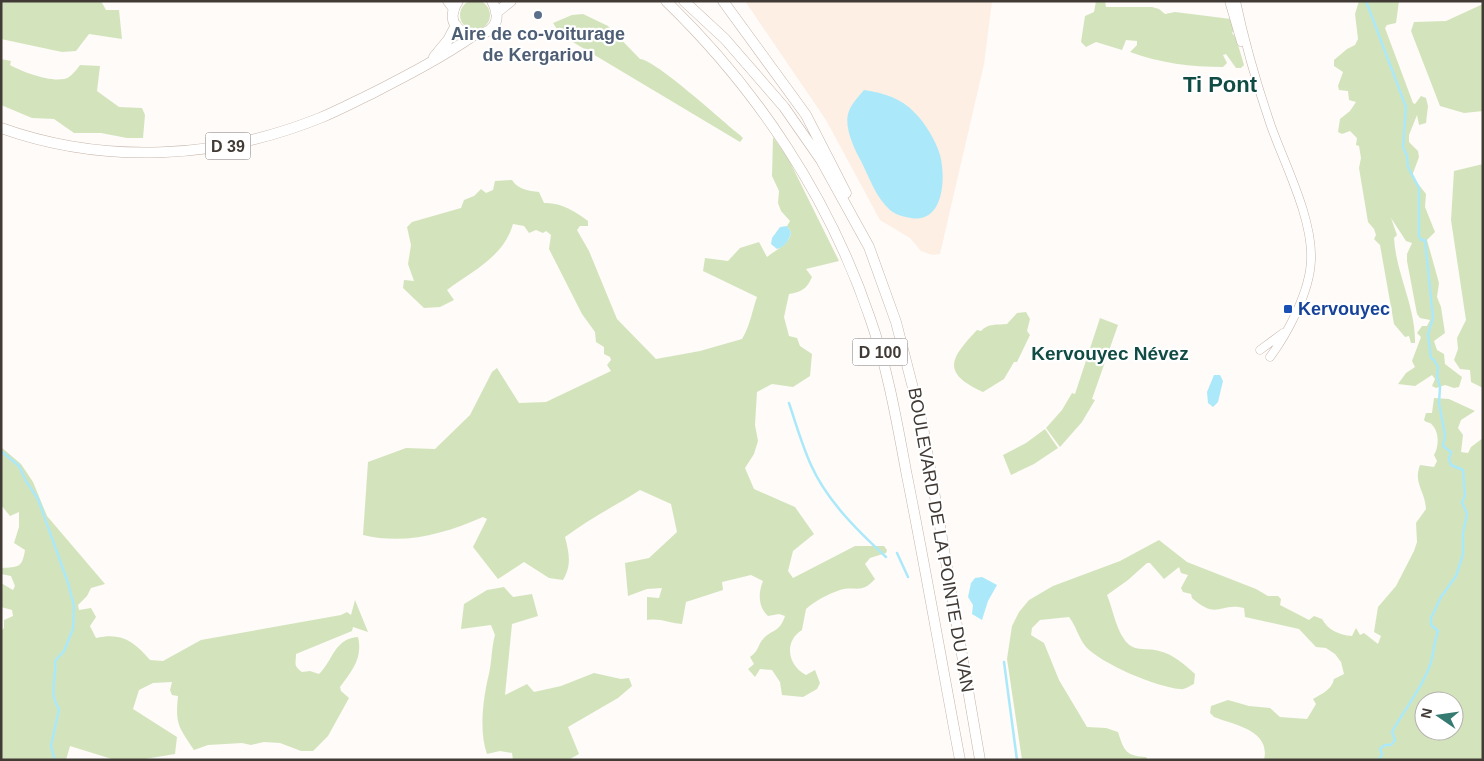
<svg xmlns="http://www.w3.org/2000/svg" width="1484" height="761" font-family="Arial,sans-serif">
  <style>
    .built { fill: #fdefe4 }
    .green { fill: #d3e4bc; fill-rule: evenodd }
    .water { fill: #abe9fa }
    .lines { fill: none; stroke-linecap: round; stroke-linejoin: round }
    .stream { stroke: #abe9fa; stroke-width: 2.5 }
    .tertiary-casing { stroke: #c6b5aa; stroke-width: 9 }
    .primary-casing { stroke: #c6b5aa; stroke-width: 11 }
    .trunk-casing { stroke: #c6b5aa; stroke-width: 11 }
    .tertiary { stroke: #fff; stroke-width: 8 }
    .primary { stroke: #fff; stroke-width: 10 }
    .trunk { stroke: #fff; stroke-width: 10 }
    .service-dot { fill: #5c6f8a; stroke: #fff; stroke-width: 2 }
    .transit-dot { fill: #1a4fb4; stroke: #fff; stroke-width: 2 }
    .labels { text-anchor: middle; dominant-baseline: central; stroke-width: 4.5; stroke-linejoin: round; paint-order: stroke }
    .shield { fill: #fff; stroke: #7a7572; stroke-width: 1 }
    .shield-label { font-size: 16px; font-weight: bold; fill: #413a35 }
    .service-label { font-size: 18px; font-weight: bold; fill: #4e5e75; stroke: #fff }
    .transit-label { font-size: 18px; font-weight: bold; fill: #164399; stroke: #fff; text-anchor: start }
    .street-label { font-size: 18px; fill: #413a35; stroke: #fff }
    .neighbourhood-label { font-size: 19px; font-weight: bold; fill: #104b44; stroke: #fff }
    .district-label { font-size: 22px; font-weight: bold; fill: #104b44; stroke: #fff }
  </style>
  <rect width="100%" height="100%" fill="#fefbf8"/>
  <path class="built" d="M745 1H992L984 64 940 254 932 255 921 251 910 238 880 220 826 120Z"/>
  <path class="green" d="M460 15a15 15 0 1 1 30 0a15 15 0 1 1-30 0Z
    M1 1H101L106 10H119L122 39 89 34 76 51 62 52 1 39Z
    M1096 1H1105L1106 7H1152L1159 9 1165 14 1175 12 1231 19 1234 30 1232 33 1236 38 1244 65 1241 68H1236L1226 54 1223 55 1227 63 1223 67C1192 67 1159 63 1130 52L1137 45V41L1126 40 1122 50 1096 42 1086 47 1081 42 1085 16 1094 12Z
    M1359 1H1399L1396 23 1387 25 1385 28 1413 103 1415 104 1421 96 1426 98 1428 106 1426 123 1419 125 1417 115 1409 135V142L1418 151 1419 157 1412 176 1426 194 1425 207 1435 232 1427 240 1439 283 1437 297 1441 307 1445 333 1434 341 1437 350 1444 354 1445 364 1462 377 1459 387 1454 388 1445 385 1436 388 1432 386 1435 379 1432 375 1415 386 1398 384 1406 373 1415 367 1412 361 1421 337 1417 333 1422 326H1427L1430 320 1420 318 1417 314 1407 261V254L1412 243 1406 241 1391 218 1397 235 1394 238C1396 274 1416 307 1415 343H1411L1409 336 1405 337 1394 324 1380 245 1374 239 1376 235 1374 229 1368 222 1359 168 1361 158 1359 146 1356 145 1357 138 1350 131 1342 134 1338 132 1340 119 1350 111 1356 102 1349 100 1348 91 1339 90 1338 86 1343 72 1334 66V60L1347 49 1355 45 1358 39 1355 14Z
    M1483 4V111L1464 113 1440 106 1411 31 1414 22 1446 21Z
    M583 14 608 26 640 59C656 60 722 121 740 135L743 138 740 142 561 35 553 23 572 15Z
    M1 59 11 61 10 65C22 72 57 85 69 77 73 74 77 69 80 65L100 66 97 91 119 107 142 108 145 115 143 138H127L101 133H74L54 119 32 118 1 105Z
    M773 137 788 158 839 261 806 269 812 277C807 289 801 292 789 294L784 317 789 336 797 338 800 346 812 354 810 376 793 387 772 384 757 392 755 425 758 441 754 454 745 468 754 489 795 507 814 534 793 551 788 571 793 578 855 546H884L887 550 886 553 870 558 865 564 875 579C861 595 855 585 840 590 828 594 815 601 806 609L802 630C784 641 787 665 806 675L815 670 820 683 817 689 803 697 782 695 780 682 772 670 760 669 755 677 748 669 754 664 750 657C760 650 757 645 764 638 774 628 779 633 785 616L779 614 768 616C758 607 758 593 763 581L751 575 722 582 723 590 686 602 682 624C668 623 662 618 647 620V597L659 598 662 588 647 589 628 596 625 563 649 558 677 532 671 504 640 490C615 506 589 519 565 537 569 553 572 565 563 580L549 578 524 562 498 579 473 547 487 519 483 517C444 534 405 545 363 535L368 462 406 448 435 449 470 415 492 372 497 368 519 403 546 402 611 371 607 365 611 360 610 357 604 354V347L596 342 595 332 582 314 549 249 551 235 546 231 543 233 536 230 529 233 524 226 513 224C504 257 472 271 447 290L454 300 440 307 424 308 403 288 404 280 414 281 408 264 411 245 407 227 412 222 461 208 464 200 474 196 481 189 486 193 493 190 495 181 512 180C517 189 529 191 539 192L544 203C560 202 575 211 588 221V226H580L577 230 589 251 617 319 656 359 700 351 742 339C750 326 752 311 757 297L703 271 705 258 728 261 740 248 759 242 767 257C776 250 790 244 791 232L787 226 790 221 781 211 778 203 779 191 772 176Z
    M1483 164V388L1471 382 1470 370 1460 369 1454 360 1458 349 1457 338 1466 320 1451 220 1454 171Z
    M1026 312 1030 319 1027 331 1030 335 1017 362H1014L1004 379 983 392C938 372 953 356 977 330L981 331C988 323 997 325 1007 324L1017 313Z
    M1100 318 1118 325 1092 399 1095 400 1082 422 1060 447 1046 428 1062 410 1072 393 1075 394Z
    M1434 398 1449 399 1475 411 1461 420 1458 428 1463 435 1461 452 1468 453 1471 447 1483 438V760H1264C1271 730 1234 725 1214 717L1210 713 1211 706 1228 700 1249 706 1270 708 1280 717 1307 719 1316 704 1313 699C1321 694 1332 690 1334 679L1344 674 1341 662 1335 654 1326 648 1316 647 1299 629 1245 617 1244 608C1219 602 1218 621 1192 598L1191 594 1183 592 1181 588 1188 575 1181 573 1179 567 1164 579 1150 563H1147L1128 580 1107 595C1113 609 1115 626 1124 639 1133 653 1146 647 1159 651 1173 654 1185 665 1195 674L1194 684C1189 686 1185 690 1180 689 1156 687 1102 664 1086 647 1079 639 1076 626 1069 617L1040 620 1032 628 1031 635 1044 643 1059 680 1087 727 1106 728 1118 732C1124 751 1126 756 1146 757L1148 760H1022L1007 659 1012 626 1019 612 1029 600 1053 586 1120 561 1159 540 1187 562 1256 589 1268 596H1278L1281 599 1280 605 1309 620 1314 616 1322 619C1328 630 1339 635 1352 636L1356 628 1360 635 1364 633 1378 644 1381 636 1374 632 1378 607 1396 586 1414 551 1417 542 1416 523 1426 509C1425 490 1413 484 1420 465L1434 467 1437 461 1434 455C1439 447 1440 430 1430 423 1428 422 1425 422 1424 420L1426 413H1432ZM1424 701H1454V731H1424Z
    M1045 429 1058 448 1034 464 1011 475 1003 455 1026 443Z
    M1 447 21 464 33 482 47 516 105 584 91 588 87 596 78 605 79 610 91 608 96 617 90 626 96 638C121 632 134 641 150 660L163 661 201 640 341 615 347 612 351 615 355 600 368 632 353 627 352 631 296 654C296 664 293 665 302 672L310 671 319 674C334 659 334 639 358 637 363 658 352 671 340 687L341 691 349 698 328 736 313 751H301L280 743 264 742 251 745 242 743 208 745 194 750C179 727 175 725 178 696L172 695 170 690 172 682 153 683 139 690 133 709 177 737 175 754 139 760H115L70 746 66 760H1V631L4 628V620L13 616 12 610 1 607V583L13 590 15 586 11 576 1 574V568C19 567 22 568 25 550L14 543 19 527V512L10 516 1 505Z
    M504 587 513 597 532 594 538 616 512 624 505 695 527 684 534 692 561 686 594 673 621 679 629 678 632 686 618 698 568 727 579 754 568 760H513L512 753 500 751 487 754C479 732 483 700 488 678 492 664 491 649 495 635L491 625 461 629 464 604 487 590Z"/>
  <path class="water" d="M864 90C884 93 901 98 915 113 925 123 936 141 940 155 946 177 944 224 911 218 904 217 896 215 890 210 876 198 869 177 861 161 854 149 843 125 849 111 852 103 859 96 864 90Z
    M787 226 791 232C790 239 785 247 777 249L771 244 772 238 780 227Z
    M1214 375H1220L1223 381 1218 402 1213 407 1208 403 1207 392Z
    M982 577 997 585 988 601 982 620 972 614 973 605 968 597 971 583 975 578Z"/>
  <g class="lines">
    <path class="stream" d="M1366 1 1406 107 1403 147 1407 156 1408 167 1419 188V236L1421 240H1425L1433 318 1428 334 1431 358 1434 360 1438 367 1437 377 1440 387 1439 403 1445 435 1443 446 1451 452 1449 459 1451 465 1463 470 1465 496 1462 502 1467 514 1463 533V554L1456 576 1441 597 1431 618V625L1438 631C1433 644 1434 656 1429 668 1420 691 1404 710 1392 732L1395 740 1391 745H1385L1380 749 1382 754 1379 760
      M789 403C796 424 802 445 811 465 827 501 858 531 886 557
      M1 451 19 466 26 481 38 499 68 583 74 606 73 629 64 651 55 661C57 679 48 692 59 709L51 746 55 760
      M897 553 908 577
      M1004 662 1017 760"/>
    <defs>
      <path id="tertiary" d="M1229 1 1241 42
        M1236 1C1245 44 1257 85 1271 126 1285 165 1313 219 1311 260 1310 291 1288 333 1270 357
        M1260 350 1283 333"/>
      <path id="primary" d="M458 1C431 43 517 47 492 1
        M496 13 511 1
        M434 57 448 40 456 25
        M1 128C105 165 218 159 320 118 337 111 354 102 371 94 406 76 441 58 473 36"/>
      <path id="trunk" d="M448 1 454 9
        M666 1C757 89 829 197 870 318 888 369 897 423 907 476 926 571 942 665 960 760
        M684 1 725 39 784 107 821 160 869 247 896 322 923 427 980 760
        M723 1 806 115 846 193"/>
    </defs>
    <use href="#tertiary" class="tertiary-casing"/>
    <use href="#primary" class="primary-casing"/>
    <use href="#trunk" class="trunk-casing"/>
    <use href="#tertiary" class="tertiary"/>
    <use href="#primary" class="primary"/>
    <use href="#trunk" class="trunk"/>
  </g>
  <circle class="service-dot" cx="538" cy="15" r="5"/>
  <rect class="transit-dot" x="1283" y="304" width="10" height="10" rx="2.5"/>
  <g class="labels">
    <g class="shield">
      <rect x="205.5" y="132.5" width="45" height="27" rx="4"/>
      <rect x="852.5" y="338.5" width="55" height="27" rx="4"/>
    </g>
    <g class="shield-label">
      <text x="228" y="146">D 39</text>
      <text x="880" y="352">D 100</text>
    </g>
    <g class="service-label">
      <text x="538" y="34">Aire de co-voiturage<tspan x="538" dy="21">de Kergariou</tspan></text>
    </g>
    <g class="transit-label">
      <text x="1298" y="309">Kervouyec</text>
    </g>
    <g class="street-label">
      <text transform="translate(941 540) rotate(80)">BOULEVARD DE LA POINTE DU VAN</text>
    </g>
    <g class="neighbourhood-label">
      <text x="1110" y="353">Kervouyec Névez</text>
    </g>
    <g class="district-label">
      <text x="1220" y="84">Ti Pont</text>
    </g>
  </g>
  <rect width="1484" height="761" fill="none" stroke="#413a35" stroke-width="5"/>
  <g transform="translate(1439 716) rotate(283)"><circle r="24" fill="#ffffff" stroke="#b3b0ae"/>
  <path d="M0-4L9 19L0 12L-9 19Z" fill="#367b71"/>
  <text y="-8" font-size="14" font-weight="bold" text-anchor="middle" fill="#413a35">N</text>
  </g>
</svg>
